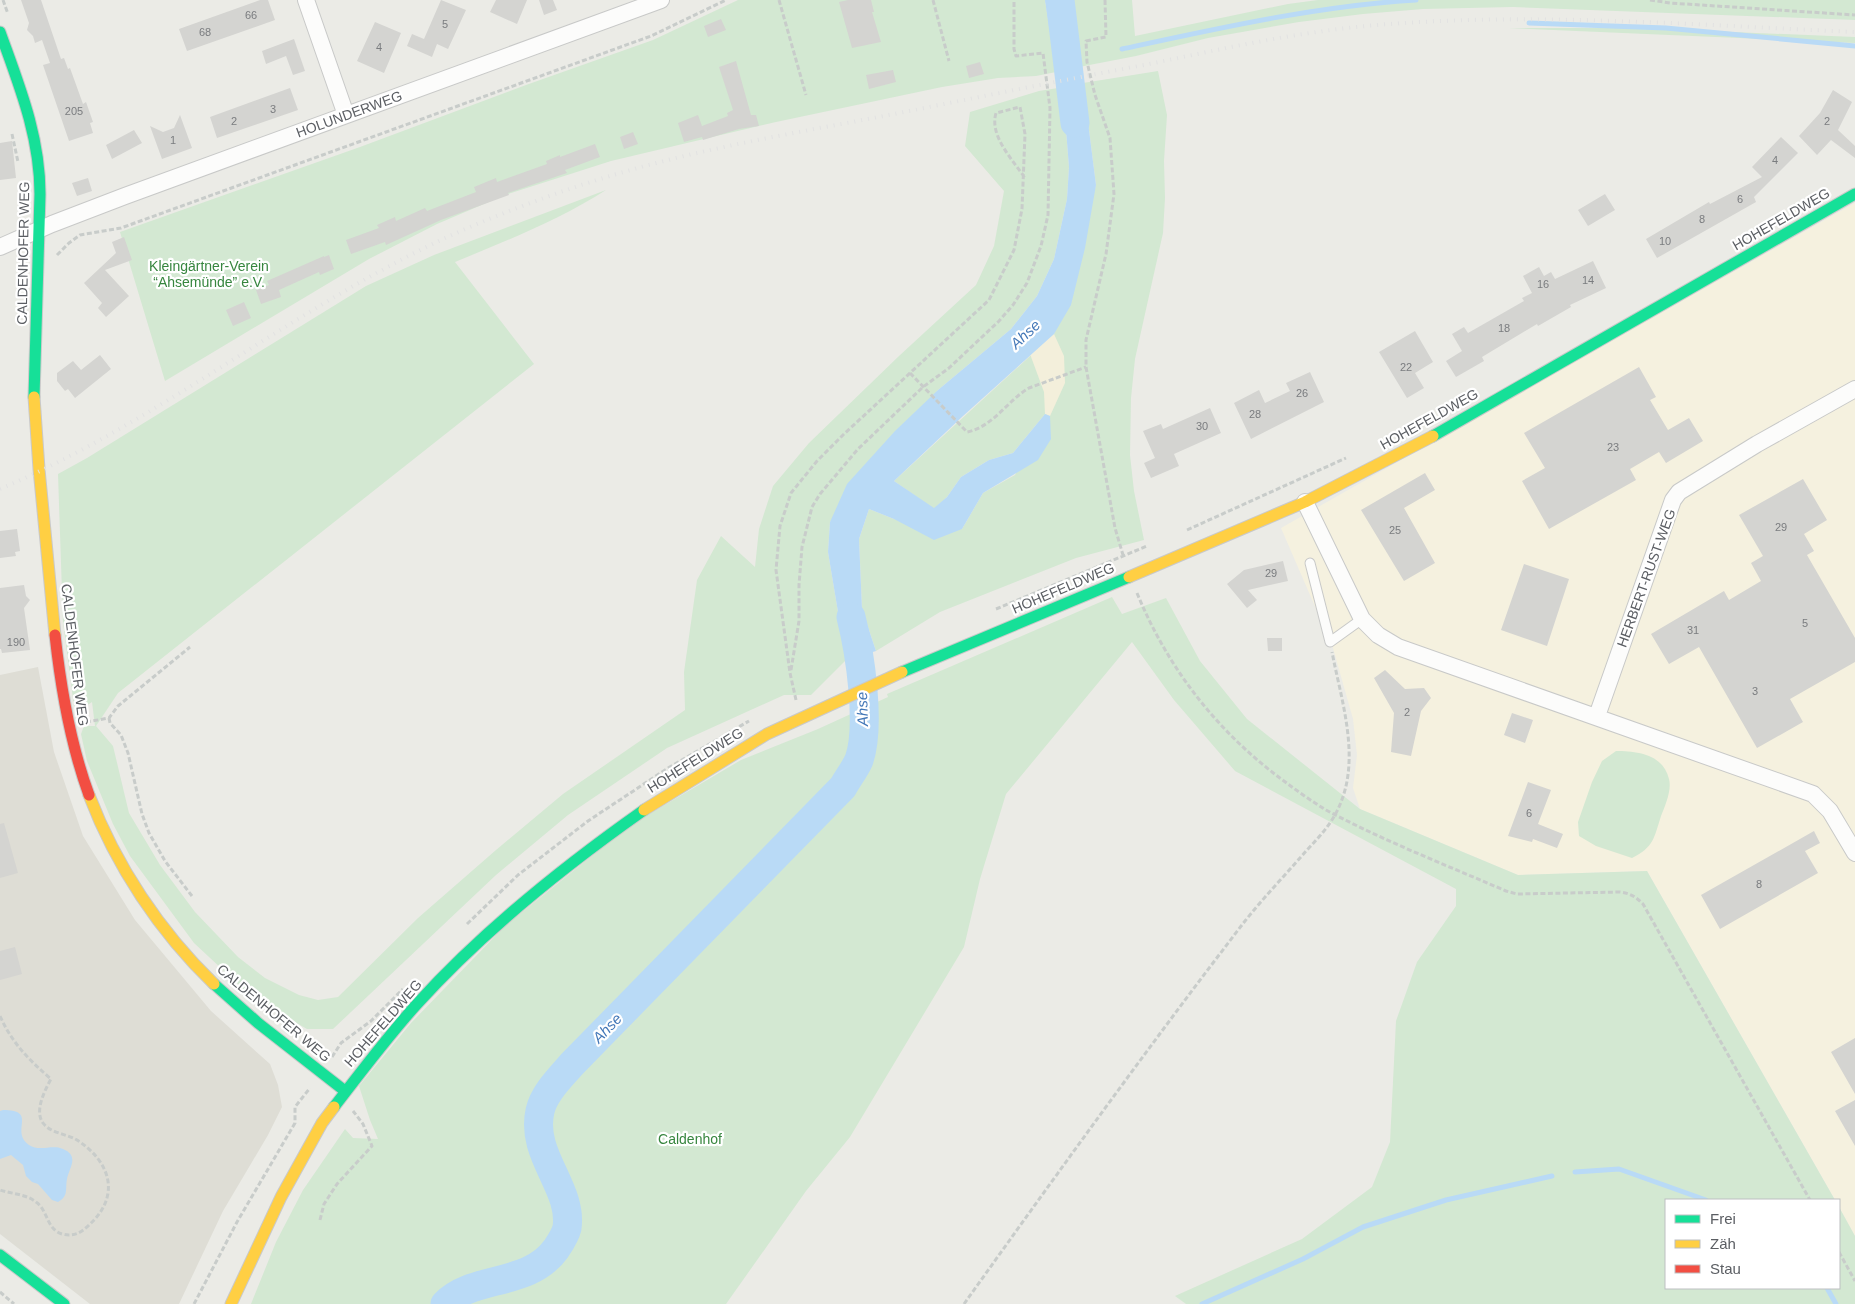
<svg xmlns="http://www.w3.org/2000/svg" width="1855" height="1304" font-family="Helvetica,sans-serif">
  <style>
    .commercial { fill: #f5f1df }
    .education { fill: #deddd5 }
    .green { fill: #d3e8d2 }
    .sand { fill: #f3efdb }
    .water { fill: #b9daf6 }
    .lines { fill: none; stroke-linecap: round; stroke-linejoin: round }
    .stream { stroke: #b9daf6; stroke-width: 5 }
    .river { stroke: #b9daf6; stroke-width: 29 }
    .building { fill: #d4d4d1 }
    .lane-casing { stroke: #c8c9c8; stroke-width: 11 }
    .street-casing { stroke: #c8c9c8; stroke-width: 18 }
    .fast-casing { stroke: #c9c9c9; stroke-width: 13 }
    .slow-casing { stroke: #c9c9c9; stroke-width: 13 }
    .jam-casing { stroke: #c9c9c9; stroke-width: 13 }
    .path { stroke: #c8ccca; stroke-width: 3; stroke-dasharray: 5 2.5; stroke-linecap: butt }
    .lane { stroke: #fcfcfb; stroke-width: 9 }
    .street { stroke: #fcfcfb; stroke-width: 16 }
    .fast { stroke: #16e098; stroke-width: 11 }
    .slow { stroke: #ffcf43; stroke-width: 11 }
    .jam { stroke: #f24e42; stroke-width: 11 }
    .rail { stroke: #e2e2e2; stroke-width: 4; stroke-dasharray: 1 6; stroke-linecap: butt }
    .labels { text-anchor: middle; dominant-baseline: central; stroke-width: 4.5; stroke-linejoin: round; paint-order: stroke }
    .number-label { font-size: 11px; fill: #7a7c7f }
    .street-label { font-size: 14px; fill: #5b5e63; stroke: #fff }
    .park-label { font-size: 14px; fill: #37863f; stroke: #fff }
    .water-label { font-size: 15px; font-style: italic; fill: #4377b7; stroke: #fff }
  </style>
  <rect width="100%" height="100%" fill="#ebebe6"/>
  <path class="commercial" d="M1855 203V1236L1839 1207V1200H1835L1647 871 1518 875 1360 809 1353 788 1357 755 1353 719 1333 648 1281 528Z"/>
  <path class="education" d="M38 667 54 752 83 836 135 920 211 1011 270 1064 278 1085 282 1107 268 1135 223 1211 179 1304H90L0 1234V675Z"/>
  <path class="green" d="M738 0H1045L1056 72 1036 76 998 78 942 87 776 122 611 161 505 195 437 224 369 259 165 381 120 232 360 147 526 85 653 40Z
    M1073 0H1132L1135 36 1288 4 1318 0H1855V20L1513 7 1423 9 1363 14 1299 22 1208 38 1136 56 1079 67 1075 51Z
    M1509 28H1637L1855 37V43Z
    M1158 71 1167 115 1164 161 1165 198 1163 233 1135 359 1131 398 1130 455 1134 491 1144 540 1076 558 940 612 876 651 862 609 859 539 869 509 894 519 962 529 983 493 1015 475 1045 414 1013 453 989 460 961 477 947 497 934 509 894 481 1054 334 1096 185 1083 83Z
    M1058 88 1066 130 1069 167 1067 199 1054 259 1037 296 1011 329 938 390 830 522 828 552 846 660 811 695H784L667 748 568 815 496 875 333 1029H307L253 998 194 943 130 856 113 824 87 761 81 734 84 726H95L92 702 75 714 63 622 58 474 87 458 366 286 434 255 606 190C559 220 506 241 455 262L534 364 118 693 96 726 113 746 129 813 160 865 195 912 238 957 265 978 299 995 318 1000 338 997 418 918 496 850 563 794 685 710 684 672 697 580 721 536 755 567 759 529 773 486 809 443 899 356 976 285 994 246 1004 191 965 146 970 112 1039 91Z
    M1112 597 1122 614 1166 598 1200 661 1247 719 1360 809 1518 875 1647 871 1835 1200H1666V1288H1839V1207L1855 1236V1304H1186L1175 1296 1302 1239 1372 1187 1390 1142 1396 1021 1417 962 1456 906V889L1235 771 1174 700 1132 642 1006 794 980 879 964 947 850 1137 806 1191 726 1304H251L276 1242 303 1190 345 1129 353 1138 378 1139 370 1120 359 1086 411 1023 506 925 629 826 741 760 818 729 888 697 887 694Z
    M1616 751C1637 751 1663 754 1669 779 1672 790 1665 806 1661 816 1654 838 1654 847 1632 858L1596 846 1579 836 1578 822 1592 782 1602 761Z"/>
  <path class="sand" d="M1054 334 1064 356 1065 383 1050 416 1045 414 1044 392 1030 354Z"/>
  <path class="water" d="M1045 0H1073L1075 51 1079 67 1056 72Z
    M1083 83 1096 185 1085 248 1071 305 1054 334 963 416 894 481 934 508 947 497 961 477 989 460 1013 453 1045 414 1050 416 1051 439 1038 460 983 493 962 529 934 540 894 519 869 509 859 539 862 609 876 651 846 660 828 552 830 522 847 484 895 431 938 390 1011 329 1037 296 1054 259 1067 199 1069 167 1066 130 1058 88Z
    M3 1110C39 1110 9 1131 29 1145 40 1152 52 1144 63 1149 80 1156 69 1168 67 1179 65 1189 69 1196 58 1202L52 1200 38 1184 32 1182 26 1176 23 1165 11 1155 0 1159V1111Z"/>
  <g class="lines">
    <path class="stream" d="M1529 23 1666 28 1855 46
      M1122 49C1219 28 1317 6 1416 0
      M1575 1172 1619 1169 1706 1200
      M1827 1288 1836 1304
      M1202 1304 1303 1259 1363 1227 1446 1200 1552 1176"/>
    <path class="river" d="M1060 0 1075 123
      M445 1304C473 1275 529 1287 556 1249 560 1243 565 1236 567 1228 573 1188 530 1155 540 1111 544 1093 560 1078 572 1064L843 787C848 778 855 769 859 760 871 725 860 653 851 617"/>
  </g>
  <path class="building" d="M21 0H41L61 59 64 58 68 69 70 68 83 104 86 102 93 122 90 123 93 133 69 141 43 65 50 63 42 40 35 43 33 36 27 30 29 23Z
    M260 0H268L275 20 187 51 179 29Z
    M441 0 466 10 448 49 437 44 432 57 407 46 412 34 424 39Z
    M496 0H527L517 24 490 12Z
    M539 0H553L557 10 544 15Z
    M848 0H871L874 12H872L881 42 852 48 839 2Z
    M721 19 726 30 708 37 704 26Z
    M375 22 401 33 384 73 357 61Z
    M294 39 305 71 293 75 286 56 266 64 262 51Z
    M736 61 751 115H756L759 126 739 129 703 140 702 137 684 142 678 123 698 115 702 126 728 116 727 113 733 110 719 67Z
    M980 62 984 74 969 78 966 66Z
    M893 70 896 82 869 89 866 75Z
    M290 88 298 110 217 138 210 117Z
    M1833 90 1852 102 1838 130 1855 146V158L1831 140 1817 155 1799 136 1820 113Z
    M180 115 192 148 162 159 150 126 163 132 174 128Z
    M134 130 142 143 112 159 106 145Z
    M633 132 638 144 624 149 620 137Z
    M1781 137 1798 153 1754 197 1756 202 1657 258 1646 239 1709 202 1710 204 1762 177 1752 167Z
    M12 141 16 178 0 180V143Z
    M595 144 600 157 565 170 567 173 508 193 509 195 441 220 386 245 385 242 351 254 346 240 379 228 377 225 395 217 396 221 425 208 427 211 476 192 474 187 496 178 497 182 547 164 546 161 560 155V157Z
    M88 178 92 191 77 196 72 183Z
    M1605 194 1615 210 1588 226 1578 210Z
    M124 237 132 260 105 270 129 296 106 317 98 308 102 303 84 283 116 253 112 242Z
    M329 255 334 269 320 275 319 272 279 290 281 297 261 304 256 290 269 285 267 281 324 256V257Z
    M1593 261 1606 288 1570 305 1571 307 1538 326 1537 324 1482 357 1484 361 1456 377 1446 361 1462 351 1452 334 1464 327 1468 333 1524 301 1522 298 1532 293 1523 276 1539 267 1544 276 1551 272 1555 279Z
    M244 302 251 318 233 326 226 310Z
    M1415 331 1433 362 1415 373 1424 388 1407 398 1379 352Z
    M100 355 111 369 75 398 68 389 65 391 57 381V373L73 361 81 370Z
    M1639 367 1656 397 1650 400 1668 430 1689 418 1703 441 1666 463 1659 452 1630 469 1636 480 1549 529 1522 481 1545 468 1524 433Z
    M1310 372 1324 402 1251 439 1234 403 1259 390 1265 403 1290 391 1286 383Z
    M1210 408 1221 433 1174 454 1179 466 1151 478 1144 463 1155 458 1143 431 1161 424 1163 429Z
    M1425 473 1435 490 1404 508 1435 563 1404 581 1361 510Z
    M1803 479 1827 520 1804 534 1814 551 1807 555 1855 638V662L1790 699 1803 722 1757 748 1699 647 1669 664 1651 634 1724 591 1729 600 1761 581 1751 563 1763 556 1739 515Z
    M17 529 20 551 15 552 16 556 0 558V531Z
    M1283 561 1288 581 1248 590 1257 600 1247 608 1227 584 1244 570Z
    M1524 564 1569 579 1547 646 1501 630Z
    M24 585 26 596 30 600 24 608 30 650 2 653 1 649H0V588Z
    M1267 638H1282V651H1268Z
    M1385 670 1405 689 1424 688 1431 698 1421 711 1411 756 1391 752 1394 713 1374 678Z
    M1512 713 1533 720 1525 743 1504 735Z
    M1528 782 1551 790 1538 824 1563 834 1557 848 1533 839 1532 842 1508 836Z
    M4 823 18 873 0 878V824Z
    M1814 831 1820 843 1805 851 1818 873 1720 929 1701 895Z
    M15 947 22 974 0 980V951Z
    M1855 1038V1094L1831 1052Z
    M1855 1100V1146L1835 1111Z"/>
  <g class="lines">
    <defs>
      <path id="lane" d="M1310 563 1330 642 1362 619"/>
      <path id="street" d="M306 0 346 115
        M0 247 52 224 125 196 661 0
        M1305 502 1362 619 1378 635 1398 647 1813 794 1830 811 1855 853
        M1597 716 1673 500 1679 492 1757 444 1855 389"/>
      <path id="fast" d="M0 32C19 85 40 136 40 194L34 397
        M1433 436 1855 194
        M902 672 1129 577
        M214 984 258 1023 345 1091
        M334 1107C361 1072 388 1036 417 1004 484 930 563 867 644 810
        M0 1255 64 1304"/>
      <path id="slow" d="M34 397 39 469 55 635
        M1129 577 1305 502 1433 436
        M89 795C116 866 160 932 214 984
        M644 810 767 734 902 672
        M231 1304 281 1197 322 1123 334 1107"/>
      <path id="jam" d="M55 635C61 690 70 743 89 795"/>
    </defs>
    <use href="#lane" class="lane-casing"/>
    <use href="#street" class="street-casing"/>
    <use href="#fast" class="fast-casing"/>
    <use href="#slow" class="slow-casing"/>
    <use href="#jam" class="jam-casing"/>
    <path class="path" d="M3 0 8 14
      M779 0 806 95
      M933 0 949 61
      M1105 0 1106 37 1086 41 1087 62 1095 95 1110 138 1114 194 1106 254 1086 340V367L1115 528 1123 555
      M1650 0 1670 3 1855 15
      M12 134 18 162
      M57 255 69 243 80 235 121 228 651 36 726 0
      M910 373 967 432C993 427 1008 400 1029 388L1086 367
      M1187 530 1346 458
      M1137 593C1169 671 1220 735 1288 784 1300 793 1313 802 1326 810 1384 841 1446 865 1506 891L1517 894 1620 892C1630 893 1636 897 1643 904L1810 1200
      M996 609 1147 546
      M791 670 799 621V585L802 547 812 507 820 494 858 449 923 387 949 368 999 321 1013 305 1027 283 1041 246 1048 215 1050 108 1043 53 1016 56 1014 49V0
      M796 700 790 673 776 570 780 526 791 493 817 461 844 434 989 300 1014 250 1022 209 1025 134 1020 107 996 113C989 136 1013 160 1025 178
      M109 718 110 723 121 735 128 753 142 814 149 833 165 861 192 896
      M86 722 109 718 118 706 190 647
      M467 924 518 875 588 821 668 768 749 721
      M0 1016C12 1043 29 1060 51 1079 45 1090 34 1111 43 1123 50 1133 67 1134 77 1140 111 1162 121 1196 89 1225 81 1233 73 1237 62 1234 46 1229 48 1210 36 1202 26 1194 12 1194 0 1190
      M332 1057 341 1043 371 1021 403 989
      M320 1220 324 1204 337 1184 372 1146 363 1124 353 1111
      M1839 1252 1855 1281
      M0 1292 14 1304
      M194 1304 237 1222 295 1123V1107L310 1088
      M964 1304C1056 1175 1149 1046 1245 921 1265 896 1287 873 1307 850 1321 835 1334 821 1341 802 1360 755 1341 699 1332 652"/>
    <use href="#lane" class="lane"/>
    <use href="#street" class="street"/>
    <use href="#fast" class="fast"/>
    <use href="#slow" class="slow"/>
    <use href="#jam" class="jam"/>
    <path class="rail" d="M0 489C166 419 304 298 470 227 527 203 585 182 645 166 730 143 818 129 904 112 984 96 1064 80 1144 65 1218 50 1291 33 1366 26 1528 11 1692 25 1855 32"/>
  </g>
  <g class="labels">
    <g class="number-label">
      <text x="251" y="15">66</text>
      <text x="445" y="24">5</text>
      <text x="205" y="32">68</text>
      <text x="379" y="47">4</text>
      <text x="273" y="109">3</text>
      <text x="74" y="111">205</text>
      <text x="234" y="121">2</text>
      <text x="1827" y="121">2</text>
      <text x="173" y="140">1</text>
      <text x="1775" y="160">4</text>
      <text x="1740" y="199">6</text>
      <text x="1702" y="219">8</text>
      <text x="1665" y="241">10</text>
      <text x="1588" y="280">14</text>
      <text x="1543" y="284">16</text>
      <text x="1504" y="328">18</text>
      <text x="1406" y="367">22</text>
      <text x="1302" y="393">26</text>
      <text x="1255" y="414">28</text>
      <text x="1202" y="426">30</text>
      <text x="1613" y="447">23</text>
      <text x="1781" y="527">29</text>
      <text x="1395" y="530">25</text>
      <text x="1271" y="573">29</text>
      <text x="1805" y="623">5</text>
      <text x="1693" y="630">31</text>
      <text x="16" y="642">190</text>
      <text x="1755" y="691">3</text>
      <text x="1407" y="712">2</text>
      <text x="1529" y="813">6</text>
      <text x="1759" y="884">8</text>
    </g>
    <g class="street-label">
      <text transform="translate(349 114) rotate(-20)">HOLUNDERWEG</text>
      <text transform="translate(1781 219) rotate(-30)">HOHEFELDWEG</text>
      <text transform="translate(23 253) rotate(-89)">CALDENHOFER WEG</text>
      <text transform="translate(1429 419) rotate(-29)">HOHEFELDWEG</text>
      <text transform="translate(1646 578) rotate(-70)">HERBERT-RUST-WEG</text>
      <text transform="translate(1063 588) rotate(-23)">HOHEFELDWEG</text>
      <text transform="translate(75 655) rotate(83)">CALDENHOFER WEG</text>
      <text transform="translate(695 760) rotate(-32)">HOHEFELDWEG</text>
      <text transform="translate(274 1013) rotate(40)">CALDENHOFER WEG</text>
      <text transform="translate(383 1023) rotate(-49)">HOHEFELDWEG</text>
    </g>
    <g class="park-label">
      <text x="209" y="266">Kleingärtner-Verein<tspan x="209" dy="16">“Ahsemünde” e.V.</tspan></text>
      <text x="690" y="1139">Caldenhof</text>
    </g>
    <g class="water-label">
      <text transform="translate(1025 334) rotate(-43)">Ahse</text>
      <text transform="translate(862 709) rotate(-92)">Ahse</text>
      <text transform="translate(607 1028) rotate(-46)">Ahse</text>
    </g>
  </g>
  <rect x="1665" y="1199" width="175" height="90" fill="#ffffff" stroke="#bdbfc1"/>
  <rect x="1675" y="1215" width="25" height="8" fill="#16e098" stroke="#bdbfc1"/>
  <text x="1710" y="1224" font-size="15" fill="#5b5e63">Frei</text>
  <rect x="1675" y="1240" width="25" height="8" fill="#ffcf43" stroke="#bdbfc1"/>
  <text x="1710" y="1249" font-size="15" fill="#5b5e63">Zäh</text>
  <rect x="1675" y="1265" width="25" height="8" fill="#f24e42" stroke="#bdbfc1"/>
  <text x="1710" y="1274" font-size="15" fill="#5b5e63">Stau</text>
</svg>
